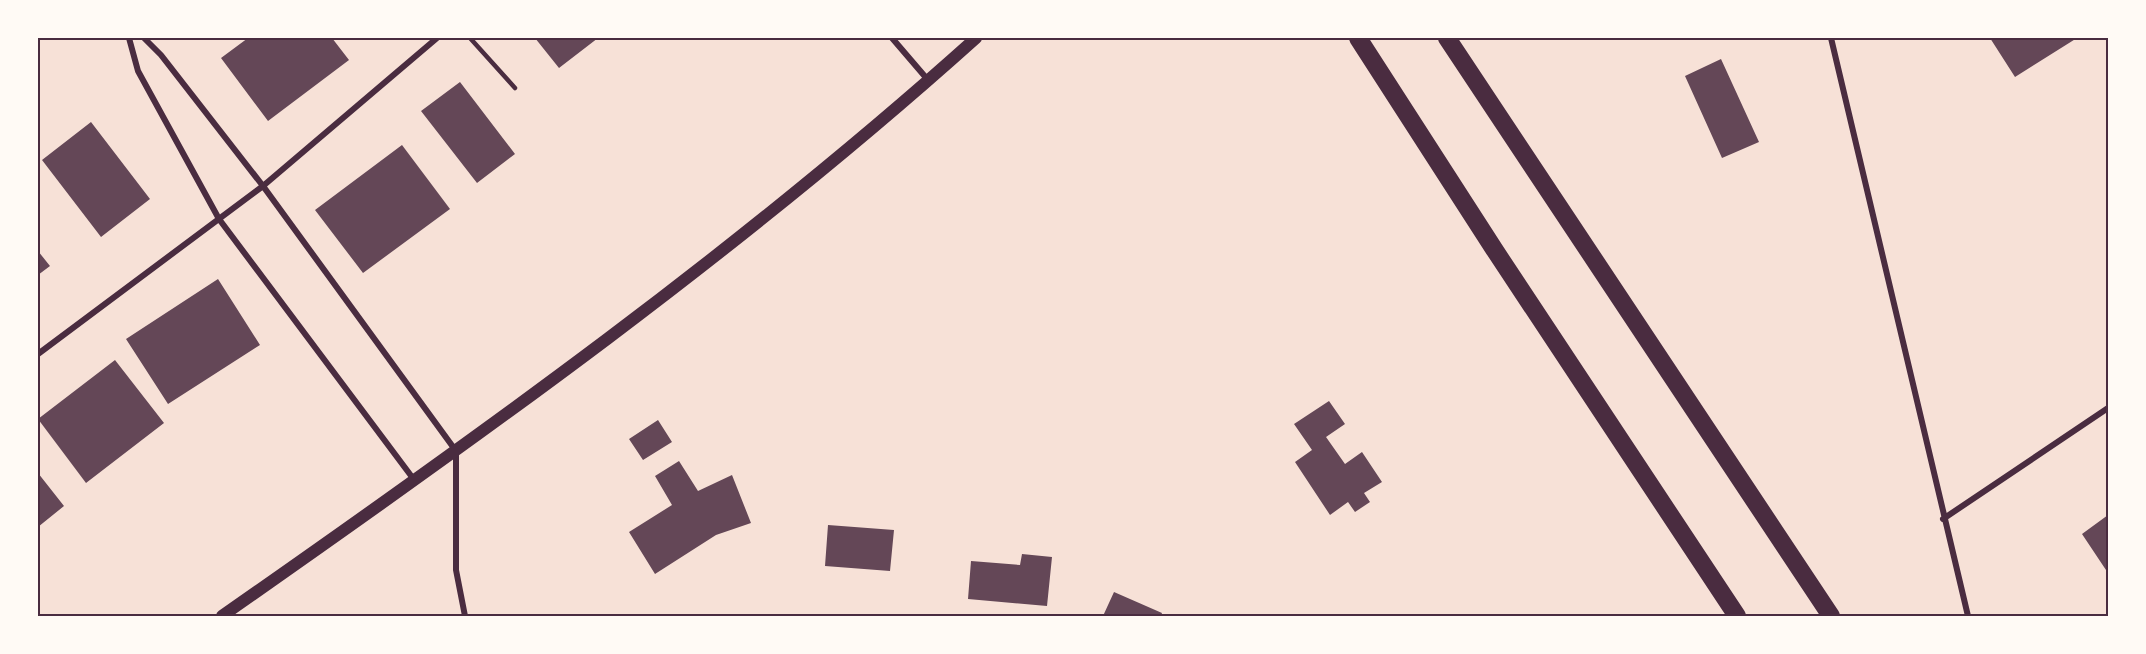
<svg xmlns="http://www.w3.org/2000/svg" width="2146" height="654" font-family="'Fira Sans Condensed',sans-serif">
  <style>
    .building { fill: #644757 }
    .lines { fill: none; stroke-linecap: round; stroke-linejoin: round }
    .service { stroke: #4a2c40; stroke-width: 4.5 }
    .minor { stroke: #4a2c40; stroke-width: 6 }
    .secondary { stroke: #4a2c40; stroke-width: 12 }
    .motorway { stroke: #4a2c40; stroke-width: 18 }
    .neatline { fill: none; stroke: #4a2c40; stroke-width: 2 }
  </style>
  <rect width="100%" height="100%" fill="#f7e1d7"/>
  <path class="building" d="M248 38H332L349 60 268 121 221 58Z
    M535 38H598L559 68Z
    M1990 38H2077L2015 77Z
    M1721 59 1759 142 1722 158 1685 76Z
    M460 82 515 154 477 183 421 111Z
    M91 122 150 199 101 237 42 160Z
    M402 145 450 209 363 273 315 210Z
    M38 251 50 266 38 275Z
    M218 279 260 345 168 404 126 339Z
    M115 360 164 423 86 483 38 419Z
    M1329 401 1345 424 1326 437 1345 464 1362 452 1382 482 1364 493 1370 502 1355 512 1348 502 1330 515 1295 462 1312 450 1294 424Z
    M658 420 672 442 643 460 629 439Z
    M679 461 698 491 732 475 751 523 716 535 655 574 629 532 672 505 655 476Z
    M38 473 64 506 38 527Z
    M2108 515V573L2082 534Z
    M828 525 894 530 890 571 825 566Z
    M1022 554 1052 557 1047 606 968 599 971 561 1020 565Z
    M1114 592 1162 613 1161 616H1103Z"/>
  <g class="lines">
    <path class="service" d="M470 38 515 88"/>
    <path class="minor" d="M129 38 138 71 219 219 415 481
      M144 38 161 55 263 186 456 451V570L465 616
      M892 38 928 80
      M1831 38 1968 616
      M38 354 263 186 437 38
      M1943 519 2108 408"/>
    <path class="secondary" d="M222 616C481 435 740 250 976 38"/>
    <path class="motorway" d="M1358 38 1494 249 1737 616
      M1447 38 1831 616"/>
  </g>
  <rect width="2146" height="654" fill="none" stroke="#fffaf5" stroke-width="78"/>
  <rect x="39" y="39" width="2068" height="576" class="neatline"/>
</svg>
